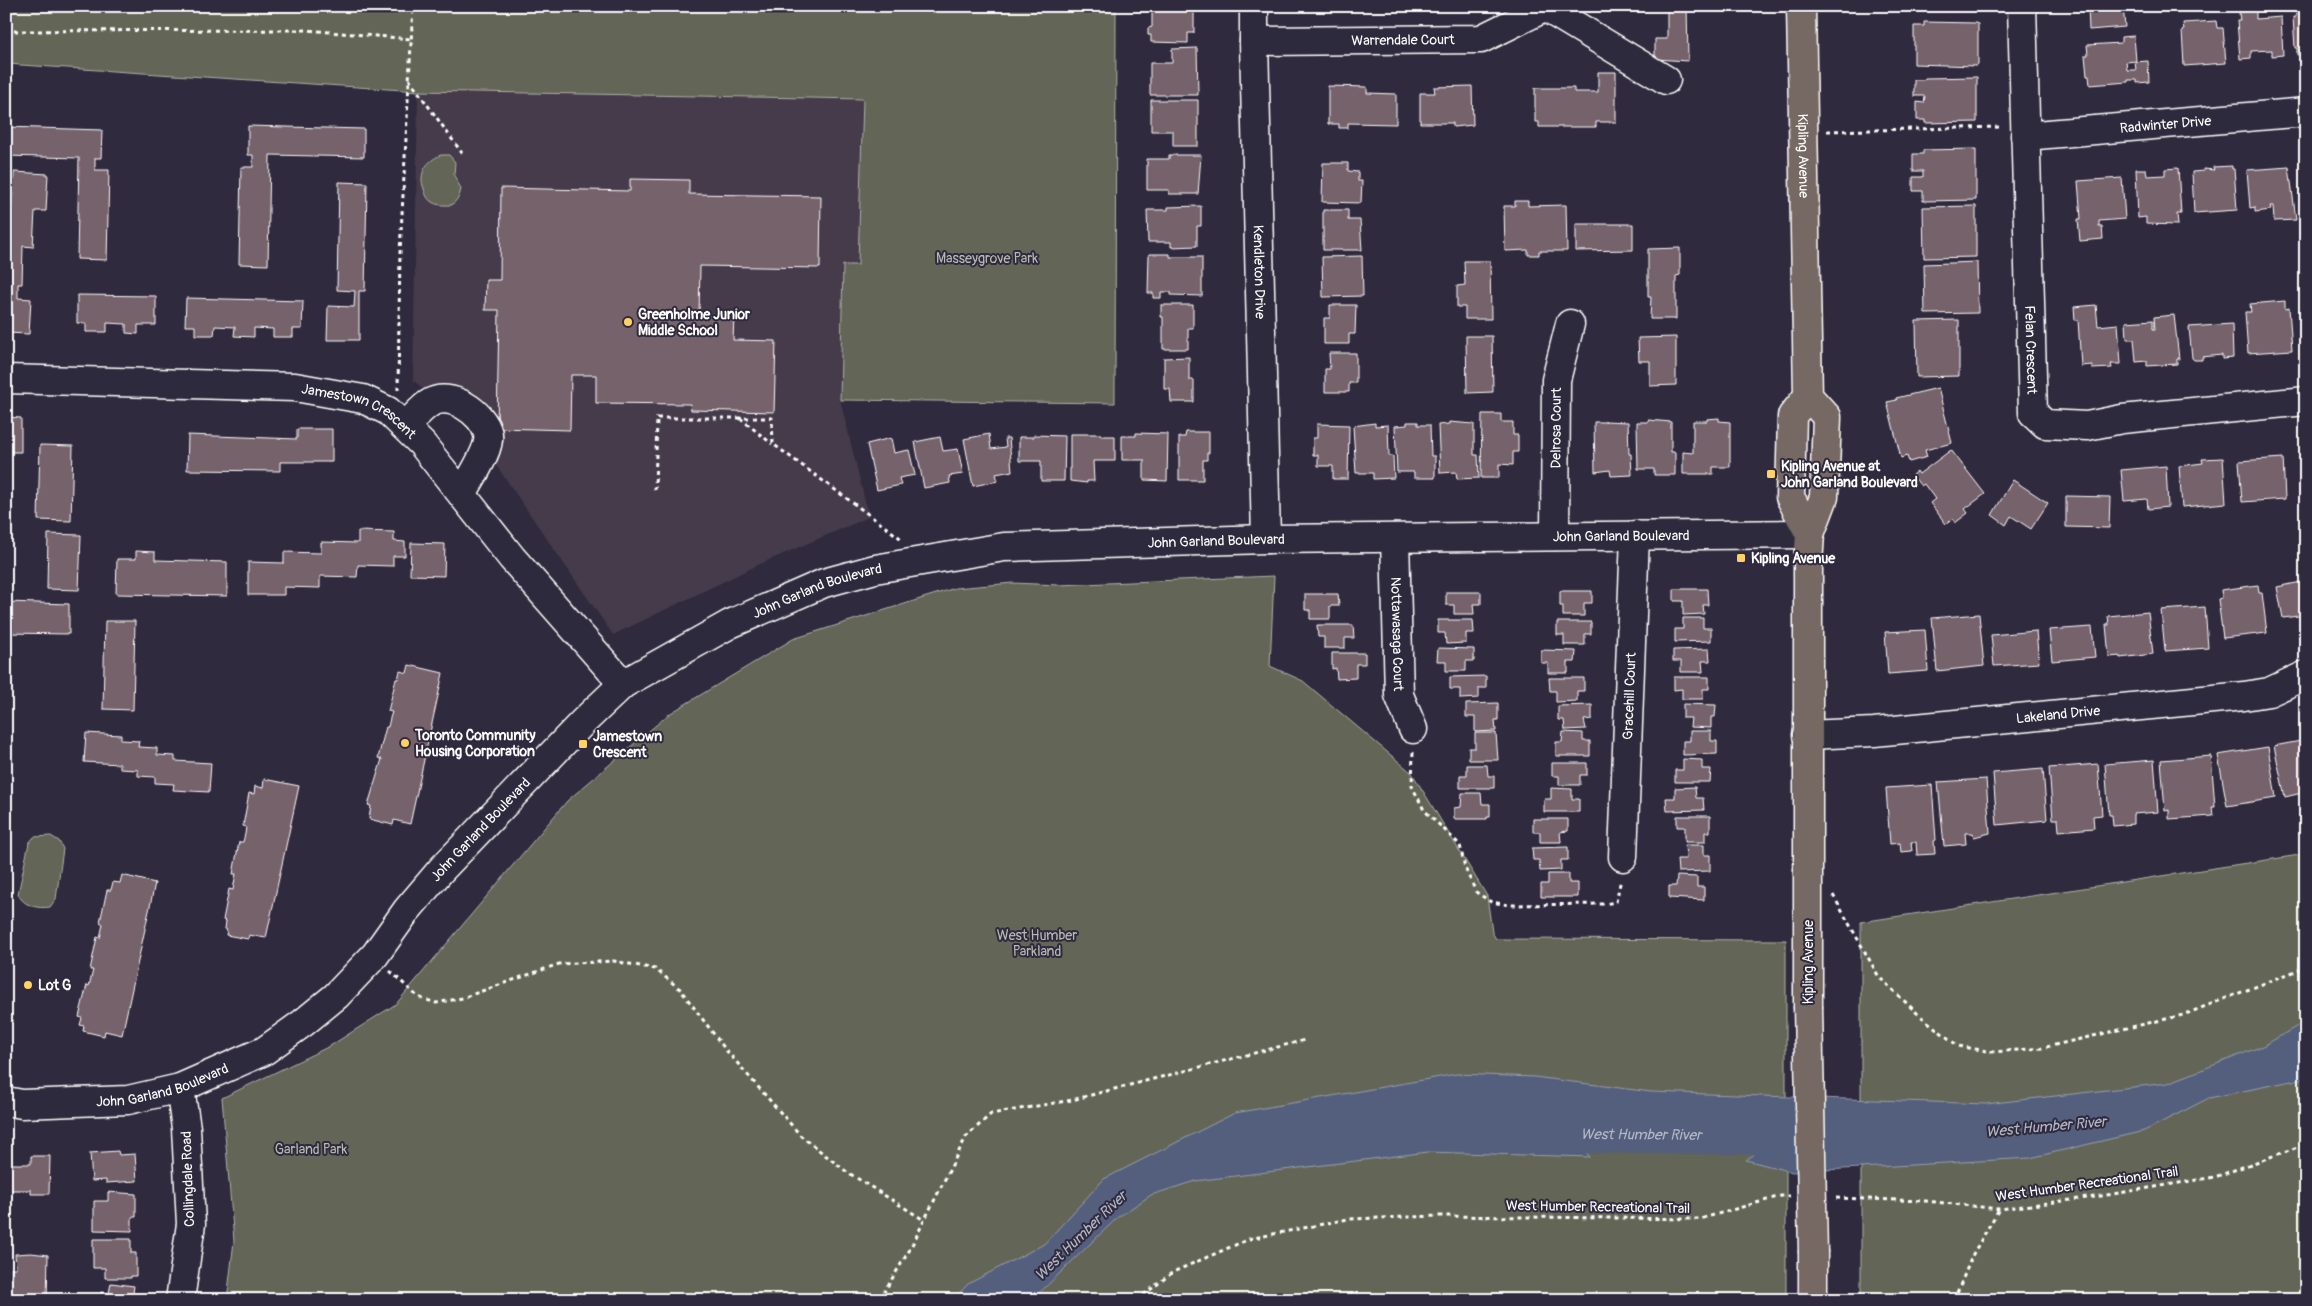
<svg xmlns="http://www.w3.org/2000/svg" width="2312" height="1306" font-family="Pangolin,sans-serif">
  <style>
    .built { fill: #443b4b }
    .green { fill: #646657; stroke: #b2b2ab }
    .water { fill: #525e7b; stroke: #979eb0 }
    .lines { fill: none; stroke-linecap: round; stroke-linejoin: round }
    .river { stroke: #525e7b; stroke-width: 38 }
    .building { fill: #76626b; stroke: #fff }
    .minor-casing { stroke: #fff; stroke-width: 31 }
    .major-casing { stroke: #fff; stroke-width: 31 }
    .path { stroke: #fff; stroke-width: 3; stroke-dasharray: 4 4; stroke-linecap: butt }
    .minor { stroke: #2f2a3d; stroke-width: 28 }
    .major { stroke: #766964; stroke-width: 28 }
    .major-bridge-casing { stroke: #fff; stroke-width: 31; stroke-linecap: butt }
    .major-bridge { stroke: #766964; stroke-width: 28 }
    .poi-dot { fill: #ffd166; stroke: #2f2a3d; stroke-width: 2 }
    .labels { text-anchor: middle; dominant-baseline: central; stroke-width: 4; stroke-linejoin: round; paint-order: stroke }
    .street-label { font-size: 14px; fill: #fff; stroke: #2f2a3d }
    .park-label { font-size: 14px; fill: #b9bab3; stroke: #2f2a3d }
    .poi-label { font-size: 14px; font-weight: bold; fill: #fff; stroke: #2f2a3d; text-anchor: start }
    .water-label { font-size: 15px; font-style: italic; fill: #b1b7c4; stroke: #2f2a3d }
  </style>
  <rect width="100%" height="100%" fill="#2f2a3d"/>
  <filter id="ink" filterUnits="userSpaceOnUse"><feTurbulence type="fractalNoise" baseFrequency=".02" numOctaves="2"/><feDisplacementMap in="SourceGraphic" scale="10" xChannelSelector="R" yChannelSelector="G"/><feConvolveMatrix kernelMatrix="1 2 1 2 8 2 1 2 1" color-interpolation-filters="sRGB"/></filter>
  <g filter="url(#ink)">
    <path class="built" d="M418 91 864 99 858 265H843L840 399 869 517 760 564 613 635 476 436 413 380Z"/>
    <path class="green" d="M6 6H1116L1115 403 840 400 843 265H858L863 99 418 91 6 64Z
      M441 155H449L455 162 454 175 461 189 459 197 452 205C446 205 438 206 432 202 427 199 426 195 424 189 418 174 426 161 441 155Z
      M1274 576 1270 666 1303 681 1412 773 1487 896 1492 932 1496 939 1786 940V1300H227L234 1241 222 1098 330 1046 396 1004 567 801 669 714 793 639 955 588 1013 583 1059 585Z
      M51 836 59 841 63 849 56 899 50 907C38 909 23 906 18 894L29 843 34 837Z
      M2306 854V1300H1861V922Z"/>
    <path class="water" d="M2306 1021V1078L2209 1098 2144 1131 2030 1158 1792 1172 1746 1160 1778 1138 1749 1127 1634 1117 1591 1128 1580 1146 1590 1157 1428 1152 1195 1181 1151 1195 1118 1217 1032 1300H953L968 1284 1044 1244 1104 1179 1235 1113 1457 1074 1534 1077 1651 1092 1986 1104 2168 1083 2265 1045Z"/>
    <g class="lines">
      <path class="river" id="s1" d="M1536 1136 1573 1134 1823 1136"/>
    </g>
    <path class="building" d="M1155 6H1196V12H1194V33H1188V43L1151 42V35H1148V28L1152 27V11L1155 12Z
      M1667 6H1687L1688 61 1655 59V39H1667Z
      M1913 6H1978V7L1976 9 1925 10V8L1913 9Z
      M2088 6H2123L2125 27 2089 30Z
      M2295 6H2306V54L2297 55V48H2295L2293 17H2296Z
      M2256 10V19L2281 17 2283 55 2272 56V50L2251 51V58L2240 59 2237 21H2240L2239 12Z
      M2216 21 2217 28H2223L2226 63 2184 66 2182 30H2184L2183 23Z
      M1924 22 1975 23 1978 24V64L1976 66 1914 64V26H1924Z
      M2134 36 2136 61 2126 62 2127 70H2136L2135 62 2148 61 2149 82 2137 83V80H2128V82L2090 85 2089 76H2087L2085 55H2088L2087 45 2121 43V37Z
      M1197 48 1198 95H1150V63H1172V49Z
      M1598 72H1616V122H1596V127H1539V122H1535V88H1574V92H1598Z
      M1977 77V122L1925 123V120H1917V102L1924 103 1925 96H1914V80H1924L1925 78Z
      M1328 86 1367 87V93L1396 94V124L1348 123V128H1339V124H1328Z
      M1472 86 1473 125 1453 127V123H1420V93H1435L1434 87Z
      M1151 100H1198V146H1173V131H1151Z
      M248 126 364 129V157L270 155 268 265 239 264 241 167H253V155H248Z
      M6 127 102 130 101 158H95V170H109L107 260 77 259 79 158 6 156Z
      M1976 149V200L1923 201V191H1913V177H1923V171H1913V154H1923V150Z
      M1169 155H1201L1198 194H1169V190H1147V159H1169Z
      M1323 163H1348V171L1358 172V181H1362L1361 203 1322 202Z
      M2232 166V169H2234L2237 210 2194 213 2192 172 2204 171V169L2214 170 2213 167Z
      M2289 167 2296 220 2274 221 2273 206H2270L2271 210 2255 212V207L2250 208 2247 170Z
      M2178 168 2181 214H2177L2178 225 2146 224V217L2138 218 2136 169H2146L2147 176 2165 175V169Z
      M14 172 48 174 46 211H35L33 247 23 246 22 284H18V298L31 299 29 334 6 333V208H12Z
      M2304 172H2306V203Z
      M2122 178 2125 219 2099 221V226H2102L2103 239 2080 241 2078 219H2081L2078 181Z
      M630 179 689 180V194L821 196 820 268 700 266 699 315 734 316 733 340 776 341 774 412 691 410 690 404 596 403V375H571L570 430 497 428 499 310H485L486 280H500L501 188 630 191Z
      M339 182 367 183 365 291H359V340H327L328 306 354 307 355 291 337 290Z
      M1515 201H1528V206L1566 205 1567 251H1539V255H1528V250L1505 251 1504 206H1515Z
      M1201 206V226H1197V246L1171 247V242H1148L1147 210H1168V207Z
      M1976 206V257L1924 258 1923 207Z
      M1323 210H1348V220H1360L1362 250H1323Z
      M1576 224H1633V250L1576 251Z
      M1680 248V275L1676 276V319H1650L1651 297H1648V249Z
      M1149 254H1170V257H1202V296L1171 295V292H1161V298H1153V293H1148Z
      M1362 256 1363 296 1323 297 1322 257Z
      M1464 261H1490L1491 319H1465V307H1457V286L1465 285Z
      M1977 262 1978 313 1925 314 1924 264Z
      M77 295 156 296V325H138V334L126 333V324L107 323V332H86V324L77 323Z
      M186 298 303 301 302 329H293V337H273V329L254 328V337L234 336 235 327 215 326 214 335H195V326H185Z
      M2285 301V309L2289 308 2292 350 2248 353 2245 312H2251L2250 304Z
      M1161 305H1193V328H1188V349H1163V317H1161Z
      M1330 305H1356L1355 334H1349V344H1324V318H1330Z
      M2096 305 2098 326 2118 324 2121 364H2111L2112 368 2092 369V365L2081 366 2078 320H2075L2074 307Z
      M2174 315 2179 359H2177V364L2147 366V361L2136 362 2134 339H2127L2126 322 2153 320V329H2155L2154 317Z
      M2306 317V350H2305L2302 318Z
      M1959 320V376L1917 377 1916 321Z
      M2232 324 2233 358 2222 359V355L2202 357V360H2194L2192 358 2189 327Z
      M1466 336H1492L1493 392 1467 393Z
      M1676 337V385L1650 386V361H1639L1638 338Z
      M1329 353H1356V383H1349V392H1325V369H1330Z
      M1189 357V380H1194V402H1171L1170 389H1164V358Z
      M1938 388 1952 443 1925 450 1927 457 1909 462 1907 456 1901 458 1887 402 1897 400 1896 398Z
      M1482 414H1501V422H1513V435H1518V452H1513V465L1499 464V478H1481Z
      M6 417 21 418V452H6Z
      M1719 418V421L1730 422V467H1713V474H1683V452L1693 453V421H1707V419Z
      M1648 420 1671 422V452H1675V475H1654V469H1638L1637 422H1648Z
      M1605 421 1628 422 1629 454H1631L1632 475 1611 476 1610 470 1595 472 1594 422H1605Z
      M1407 422H1418V425H1430L1431 456H1435V478H1414V472H1397L1395 426 1407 425Z
      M1449 422 1474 424V455H1478L1479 478 1457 479 1456 472 1440 473 1438 425 1449 424Z
      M1375 423V426L1388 425 1389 456H1393L1394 478 1373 479V473H1356L1353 426Z
      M1317 424 1349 425 1348 479H1333V466H1318V455H1313V438H1317Z
      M297 429H332V462H280V471L187 470 188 435 297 439Z
      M1186 432H1209V453H1207V460H1203V480H1179V437H1185Z
      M1136 433 1168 434 1167 481 1144 480V460H1122V436H1136Z
      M989 434 991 449 1006 447 1005 438H1009L1012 471 996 474 998 481 973 486 964 439Z
      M1070 434H1101V436H1115V461H1093L1094 481H1087V483L1070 481Z
      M1034 435 1065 436 1064 481H1041V461H1019V437H1034Z
      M940 437 943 451 958 449 963 474 949 476 950 483 924 488 915 442Z
      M891 438 894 453 909 450 915 475 899 478 901 485 877 490 867 444Z
      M40 445 73 446 71 521 38 520Z
      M1951 450 1985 494 1965 509 1968 513 1955 523 1953 519 1946 524 1930 503 1935 499 1924 484 1921 486 1912 475 1917 471 1919 474Z
      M2223 458 2226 503 2182 507 2179 466 2203 463 2202 459Z
      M2283 458 2285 499 2242 502 2239 461Z
      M2166 466 2168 507 2148 509 2147 499 2124 501 2121 470Z
      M6 468H10L9 504H6Z
      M2013 480 2048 503 2031 529 2011 516 2006 525 1992 515Z
      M2066 496 2110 497 2109 528 2066 527Z
      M358 531 394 532V541L405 542V556H393V566L358 565 357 577 320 576V588L284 587V595H248V562L284 563V552L321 553V542L358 543Z
      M48 534 81 535 79 590 47 589Z
      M411 543 445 544 444 576 410 575Z
      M136 551 155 552V560L227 562V596L116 594 117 559H136Z
      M2306 581V615L2283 618 2277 587Z
      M2258 585 2259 593H2262L2267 633 2223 638 2218 599 2222 598 2221 590Z
      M1674 589H1707L1708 605H1703L1704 614 1683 615V601H1674Z
      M1560 591H1592V603H1584V616H1563V606H1560Z
      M1446 592H1481V604H1473L1474 614H1454V605H1446Z
      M1305 594H1338L1339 606H1330V619H1310V610H1305Z
      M6 602 69 604V634L6 633Z
      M2205 607 2208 648 2165 651 2161 610Z
      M2148 612 2153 654 2120 658V656L2109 657 2106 625H2109L2108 616Z
      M1979 614 1984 666 1937 671 1932 618Z
      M1683 618H1703V628H1711V641L1675 642V629H1683Z
      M1438 620H1473L1474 633H1466V643L1446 644 1445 633H1438Z
      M105 621H135L133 710 103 709Z
      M1557 622H1591V634H1585V645H1564V635H1557Z
      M1317 625H1353L1354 638H1345V648H1324V637H1318Z
      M2092 627 2095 657 2052 661 2049 630Z
      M1925 630 1928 671 1888 674 1885 632Z
      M2036 631 2039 663 1994 666 1991 635Z
      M1438 648 1474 649V661H1466V671H1446V661H1437Z
      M1709 649 1710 661H1702L1703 672H1681V661H1673V650Z
      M1541 650 1576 651 1575 662H1568V673H1548V663H1541Z
      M1332 653H1365V664H1356V678L1337 679 1336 668 1332 669Z
      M409 665 443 673 410 824 394 820 393 825 369 819 371 806 368 805 382 759 378 758 386 727H388L390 718 392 712 388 711 396 679H398L400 671 407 673Z
      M1486 676V688H1479V698L1460 699V689H1450V677Z
      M1674 677H1709V689H1703V699H1682V689L1674 690Z
      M1549 678H1584V691H1577V701L1556 702V691H1550Z
      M1498 703V720H1495L1496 731 1475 732V717H1466V704Z
      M1683 704 1716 705 1715 717H1711V728L1690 727 1691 718H1683Z
      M1592 705V719L1584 720 1586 729 1565 730 1564 720H1558V706Z
      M1690 731H1711V741H1717V754L1683 755V741H1690Z
      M1563 732 1583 733V741H1590V756H1556V742H1562Z
      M86 733 121 735V740L139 741 138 747 157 748V755L175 756V761L211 763 209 792 173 790 174 784 155 783V777L138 776V770L120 769V764L84 762Z
      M1475 733H1496L1498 760H1469V748H1475Z
      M2306 740V792L2285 797 2274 746Z
      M2268 747 2276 798 2227 806 2218 755Z
      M2211 756 2215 807H2212L2213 816 2169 819V810L2165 811 2161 760Z
      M1683 759 1702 760V769H1711L1710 782H1675V770H1683Z
      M2154 760 2158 812 2133 814V824L2113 826 2112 815H2109L2105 764Z
      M1552 763H1587V775H1580V785H1559V776H1552Z
      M2098 764 2102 815 2093 816 2094 828 2059 831 2058 819H2053L2049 768Z
      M1467 765H1487L1488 776H1494V788H1460V775H1467Z
      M2043 769 2047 820 1997 825 1993 773Z
      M264 779 299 786 266 938 249 935 248 939 226 935 227 930 225 929 226 921 223 920 229 889 233 890 234 884 236 874H233L239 842H243L245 834 246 827 243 826 249 793 254 794 255 786 263 788Z
      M1986 779 1990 833 1974 837 1973 833H1965L1966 844 1944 846 1938 782Z
      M1932 785 1936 840 1934 841 1935 854 1917 855 1916 842H1911L1912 851 1901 852 1900 843 1890 844 1886 788Z
      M1695 787 1696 798H1703L1704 810 1667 811 1666 798H1675V788Z
      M1551 788 1572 789V799H1579V812H1544V799H1551Z
      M1462 793H1481L1482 804H1490V817H1487V819H1454V808L1461 807Z
      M1677 816H1710V832H1705V842H1685V827H1677Z
      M1533 819H1568V831L1560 832 1561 842H1540V832H1533Z
      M1685 845H1704V855H1710V871L1678 872 1677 859H1686Z
      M1568 847V860H1561V870L1540 871 1539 860H1533L1532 848Z
      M1548 874H1569V883H1578V897H1541V884H1548Z
      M122 875 155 883 122 1035 105 1031 104 1036 83 1031 84 1026 80 1025 82 1018 79 1017 87 985 89 986 93 970H90L97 937 100 938 103 924 100 922 107 890H111L113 882 120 883Z
      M1677 876 1697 877V887H1704V900L1669 898V886H1676Z
      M118 1151 119 1155 135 1154 137 1181 106 1183V1180L92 1181 90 1153Z
      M31 1156H50L49 1194H31V1190H6V1164H31Z
      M108 1192 136 1194V1217H132V1231L94 1230V1201H108Z
      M93 1239H131V1253H136V1276H131V1278H105V1268H93Z
      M31 1253 48 1255 47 1300H6V1277H11V1268H16L15 1254Z
      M111 1283 134 1286 132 1300H100L101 1292 109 1293Z"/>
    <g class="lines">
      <defs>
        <g id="minor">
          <path id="s2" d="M1254 6V41L1266 539"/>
          <path d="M1543 6 1666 80"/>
          <path id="s3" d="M2022 6 2033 413 2045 424 2087 426 2122 419 2306 401"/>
          <path id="s4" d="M1254 41 1481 39 1546 7"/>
          <path id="s5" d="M2025 136 2306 112"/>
          <path id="s6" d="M6 379 295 387 363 399 388 411 422 444 512 558 623 684"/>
          <path d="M405 427C412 420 421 408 430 403 450 391 483 412 488 434 491 449 469 481 462 494"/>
          <path id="s7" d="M1555 536 1556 380 1570 324"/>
          <path id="s8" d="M1395 538 1399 695 1413 729"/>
          <path id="s9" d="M1807 735 1874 732 2244 696 2269 692 2306 675"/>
          <path id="s10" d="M1623 857 1635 535"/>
          <path id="s11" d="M6 1101 22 1104 128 1100 180 1088 264 1051 303 1023 336 996 375 955 407 910 441 870 583 722 623 684 730 624 824 583 875 569 1004 547 1266 539 1810 534"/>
          <path d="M180 1300 191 1224 186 1128 180 1088"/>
        </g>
        <g id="major">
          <path id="s12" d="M1801 6 1808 396 1827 417 1824 497 1810 534 1808 565V1006"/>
          <path d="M1808 396 1792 416 1790 497 1810 534"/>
          <path d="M1813 1253V1300"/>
        </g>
      </defs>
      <use href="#minor" class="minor-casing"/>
      <use href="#major" class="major-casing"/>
      <path class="path" d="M6 31 306 30 411 39
        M409 79 462 153
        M1827 131 2003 127
        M398 390 400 252 413 6
        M740 418 772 444
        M655 490 657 418H772L773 444 903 540
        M1413 752 1412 786 1424 810 1460 845 1465 868 1476 892 1491 902 1509 905 1604 904 1616 902 1621 879
        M1833 895 1879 977 1918 1014 1958 1046 1993 1052 2042 1048 2183 1015 2306 967
        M390 971 418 997 436 1003 462 998 559 964 614 961 655 969 680 989 725 1049 801 1136 847 1172 924 1220
        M1836 1198 1926 1201 1999 1209 2095 1197 2215 1177 2306 1144
        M879 1300 909 1251 966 1137 991 1114 1072 1100 1305 1040
        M1137 1300 1173 1272 1249 1239 1348 1219 1440 1216 1700 1219 1781 1196H1790
        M1954 1300 1973 1254 1999 1209"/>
      <use href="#minor" class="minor"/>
      <use href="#major" class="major"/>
      <defs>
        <path id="major-bridge" d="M1808 1006 1813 1253"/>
      </defs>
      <use href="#major-bridge" class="major-bridge-casing"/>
      <use href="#major-bridge" class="major-bridge"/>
    </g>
  </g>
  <g class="poi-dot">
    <circle cx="628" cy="322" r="5"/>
    <rect x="1766" y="469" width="10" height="10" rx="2.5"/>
    <rect x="1736" y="553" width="10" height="10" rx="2.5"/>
    <circle cx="405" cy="743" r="5"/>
    <rect x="578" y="739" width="10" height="10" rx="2.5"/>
    <circle cx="28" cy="985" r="5"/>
  </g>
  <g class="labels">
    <g class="street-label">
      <text stroke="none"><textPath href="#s4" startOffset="149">Warrendale Court</textPath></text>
      <text stroke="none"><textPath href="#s5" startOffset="141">Radwinter Drive</textPath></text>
      <text stroke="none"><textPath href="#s12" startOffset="150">Kipling Avenue</textPath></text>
      <text stroke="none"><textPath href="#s2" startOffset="266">Kendleton Drive</textPath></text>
      <text stroke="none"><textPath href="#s3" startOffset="344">Felan Crescent</textPath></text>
      <text stroke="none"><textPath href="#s6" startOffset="359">Jamestown Crescent</textPath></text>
      <text stroke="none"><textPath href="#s7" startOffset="108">Delrosa Court</textPath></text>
      <text stroke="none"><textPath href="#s11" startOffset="1809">John Garland Boulevard</textPath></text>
      <text stroke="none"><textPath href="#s11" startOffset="1404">John Garland Boulevard</textPath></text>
      <text stroke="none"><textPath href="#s11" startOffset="999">John Garland Boulevard</textPath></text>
      <text stroke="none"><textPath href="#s8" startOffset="96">Nottawasaga Court</textPath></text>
      <text stroke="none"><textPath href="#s10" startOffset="161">Gracehill Court</textPath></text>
      <text stroke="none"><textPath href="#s9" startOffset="252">Lakeland Drive</textPath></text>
      <text stroke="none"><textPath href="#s11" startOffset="579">John Garland Boulevard</textPath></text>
      <text transform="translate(1808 962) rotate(-90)">Kipling Avenue</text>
      <text stroke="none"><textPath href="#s11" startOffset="159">John Garland Boulevard</textPath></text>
      <text transform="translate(188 1179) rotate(-92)">Collingdale Road</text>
      <text transform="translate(2087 1184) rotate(-8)">West Humber Recreational Trail</text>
      <text transform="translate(1598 1207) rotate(1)">West Humber Recreational Trail</text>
    </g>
    <g class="park-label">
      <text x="987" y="258">Masseygrove Park</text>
      <text x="1037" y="935">West Humber<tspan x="1037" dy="16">Parkland</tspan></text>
      <text x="311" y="1149">Garland Park</text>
    </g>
    <g class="poi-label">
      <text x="638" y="314">Greenholme Junior<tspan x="638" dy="16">Middle School</tspan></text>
      <text x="1781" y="466">Kipling Avenue at<tspan x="1781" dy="16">John Garland Boulevard</tspan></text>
      <text x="1751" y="558">Kipling Avenue</text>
      <text x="415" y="735">Toronto Community<tspan x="415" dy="16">Housing Corporation</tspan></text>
      <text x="593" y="736">Jamestown<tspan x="593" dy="16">Crescent</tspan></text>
      <text x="38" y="985">Lot G</text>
    </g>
    <g class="water-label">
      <text transform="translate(2046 1127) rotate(-5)">West Humber River</text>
      <text stroke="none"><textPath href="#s1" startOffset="105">West Humber River</textPath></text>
      <text transform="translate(1081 1236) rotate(-44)">West Humber River</text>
    </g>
  </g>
  <rect width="2312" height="1306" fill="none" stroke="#2f2a3d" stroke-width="25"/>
  <rect x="12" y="12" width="2287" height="1281" fill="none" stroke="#fff" stroke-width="2" filter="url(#ink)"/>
</svg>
